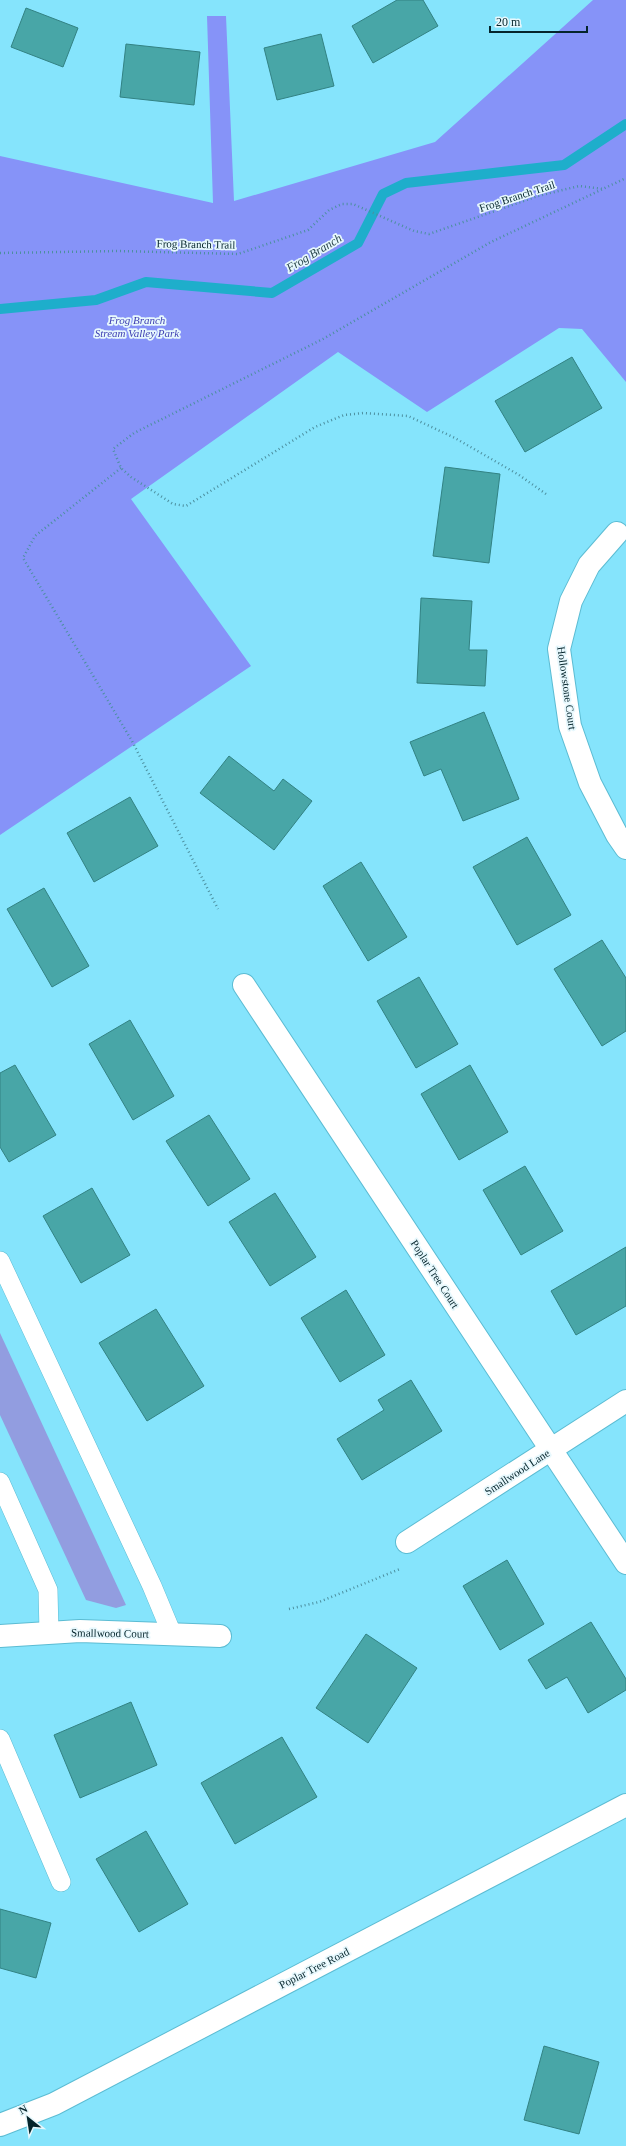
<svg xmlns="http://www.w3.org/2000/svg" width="626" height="2146" font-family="Georgia,serif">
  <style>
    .green { fill: #929de0 }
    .forest { fill: #8693f8 }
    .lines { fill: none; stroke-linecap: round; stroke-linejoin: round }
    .stream { stroke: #1eaecb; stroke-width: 10 }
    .building { fill: #48a6a7; stroke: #328283 }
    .lane-casing { stroke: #5cbcd3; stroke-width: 20 }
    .street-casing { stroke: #5cbcd3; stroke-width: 24 }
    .secondary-casing { stroke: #5cbcd3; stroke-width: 24 }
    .path { stroke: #4c8f9f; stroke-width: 2.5; stroke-dasharray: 1 3; stroke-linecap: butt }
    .lane { stroke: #fff; stroke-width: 19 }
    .street { stroke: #fff; stroke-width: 22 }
    .secondary { stroke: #fff; stroke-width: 22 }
    .labels { text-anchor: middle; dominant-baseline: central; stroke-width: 3.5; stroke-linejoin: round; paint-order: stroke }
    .street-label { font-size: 11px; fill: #05252c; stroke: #e7f8fd }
    .park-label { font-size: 11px; font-style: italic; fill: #3f40b3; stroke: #e7f8fd }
    .water-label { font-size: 12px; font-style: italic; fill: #2a454d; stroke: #e7f8fd }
  </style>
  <rect width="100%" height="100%" fill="#85e4fc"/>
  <path class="green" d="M0 1333 126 1605 116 1608 86 1600 0 1415Z"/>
  <path class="forest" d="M593 0H626V382L582 329 559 328 427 412 338 352 131 499 251 666 0 835V156L213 203 207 16H226L234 201 435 142Z"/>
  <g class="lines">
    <path class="stream" d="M0 309 96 300 146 282 272 293 358 243 383 194 406 183 564 165 626 124"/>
  </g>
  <path class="building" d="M397 0H423L438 26 373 63 352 26Z
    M26 8 78 28 63 67 11 47Z
    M321 34 334 86 277 100 264 48Z
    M126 44 200 52 194 105 120 97Z
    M572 357 602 408 525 452 495 401Z
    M445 467 500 474 489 563 433 556Z
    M421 598 472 601 469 650H487L485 686 417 683Z
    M484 712 519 799 463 821 441 769 424 776 410 742Z
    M229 756 274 791 283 779 312 801 274 850 200 793Z
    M130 797 158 846 94 882 67 833Z
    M527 837 571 915 517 945 473 867Z
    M361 862 407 937 368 961 323 886Z
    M44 888 89 966 52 987 7 909Z
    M602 940 626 978V1031L602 1046 554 969Z
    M419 977 458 1044 416 1068 377 1001Z
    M130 1020 174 1096 133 1120 89 1044Z
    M15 1065 56 1135 9 1162 0 1147V1073Z
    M470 1065 508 1132 459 1160 421 1094Z
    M209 1115 250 1179 208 1206 166 1141Z
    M525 1166 563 1231 521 1255 483 1190Z
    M92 1188 130 1255 81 1283 43 1216Z
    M275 1193 316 1257 270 1286 229 1222Z
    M626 1247V1306L576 1335 551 1291Z
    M346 1290 385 1355 340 1382 301 1318Z
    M156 1309 204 1386 147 1421 99 1343Z
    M411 1380 442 1431 362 1480 337 1439 384 1410 378 1400Z
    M507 1560 544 1624 500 1650 463 1586Z
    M591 1622 626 1679V1690L588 1713 567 1677 546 1689 528 1660Z
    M366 1634 417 1668 368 1743 316 1708Z
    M131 1702 157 1765 80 1798 54 1735Z
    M282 1737 317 1797 235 1844 201 1783Z
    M146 1831 188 1904 139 1932 96 1859Z
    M0 1909 51 1923 36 1978 0 1968Z
    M544 2046 599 2062 579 2134 524 2120Z"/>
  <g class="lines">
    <defs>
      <path id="lane" d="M0 1261 152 1586 172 1634
        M0 1482 48 1590 49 1633
        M0 1739 61 1882"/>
      <path id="street" d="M617 533 589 565 571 601 559 649 570 726 590 783 617 835 626 848
        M244 985 626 1563
        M407 1542 626 1401
        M0 1636 80 1631 220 1636"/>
      <path id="secondary" d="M0 2125 54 2104 626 1805"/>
    </defs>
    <use href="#lane" class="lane-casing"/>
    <use href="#street" class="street-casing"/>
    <use href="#secondary" class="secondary-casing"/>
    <path class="path" d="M0 253 119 251 238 254 308 230 329 210 342 204H353L414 231 429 234 538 196 579 186 604 189
      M121 468 35 536 23 558 132 741 218 909
      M546 494 519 475 455 438 408 416 364 413 344 415 315 427 186 506 173 504 131 477 121 468 113 449 134 433 323 339 491 242 626 178
      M289 1609 319 1602 400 1569"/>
    <use href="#lane" class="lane"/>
    <use href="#street" class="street"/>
    <use href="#secondary" class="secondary"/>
  </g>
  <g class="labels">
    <g class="street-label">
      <text transform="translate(517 196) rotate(-18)">Frog Branch Trail</text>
      <text transform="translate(196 244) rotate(1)">Frog Branch Trail</text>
      <text transform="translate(567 688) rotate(82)">Hollowstone Court</text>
      <text transform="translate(435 1274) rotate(57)">Poplar Tree Court</text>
      <text transform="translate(517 1472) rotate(-33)">Smallwood Lane</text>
      <text transform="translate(110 1633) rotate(1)">Smallwood Court</text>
      <text transform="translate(314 1968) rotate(-27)">Poplar Tree Road</text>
    </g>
    <g class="park-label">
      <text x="137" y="320">Frog Branch<tspan x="137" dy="13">Stream Valley Park</tspan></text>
    </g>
    <g class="water-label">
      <text transform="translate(314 253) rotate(-31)">Frog Branch</text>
    </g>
  </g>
  <g transform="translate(28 2118) rotate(330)" stroke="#e7f8fd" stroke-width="3" paint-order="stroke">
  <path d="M0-3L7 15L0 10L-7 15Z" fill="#05252c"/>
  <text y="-6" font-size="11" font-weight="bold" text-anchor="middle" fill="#05252c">N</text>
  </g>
  <path d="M490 26v6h97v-6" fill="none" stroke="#05252c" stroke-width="2"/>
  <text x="496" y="26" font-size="12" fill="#05252c" stroke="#e7f8fd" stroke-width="3" paint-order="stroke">20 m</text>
</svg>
